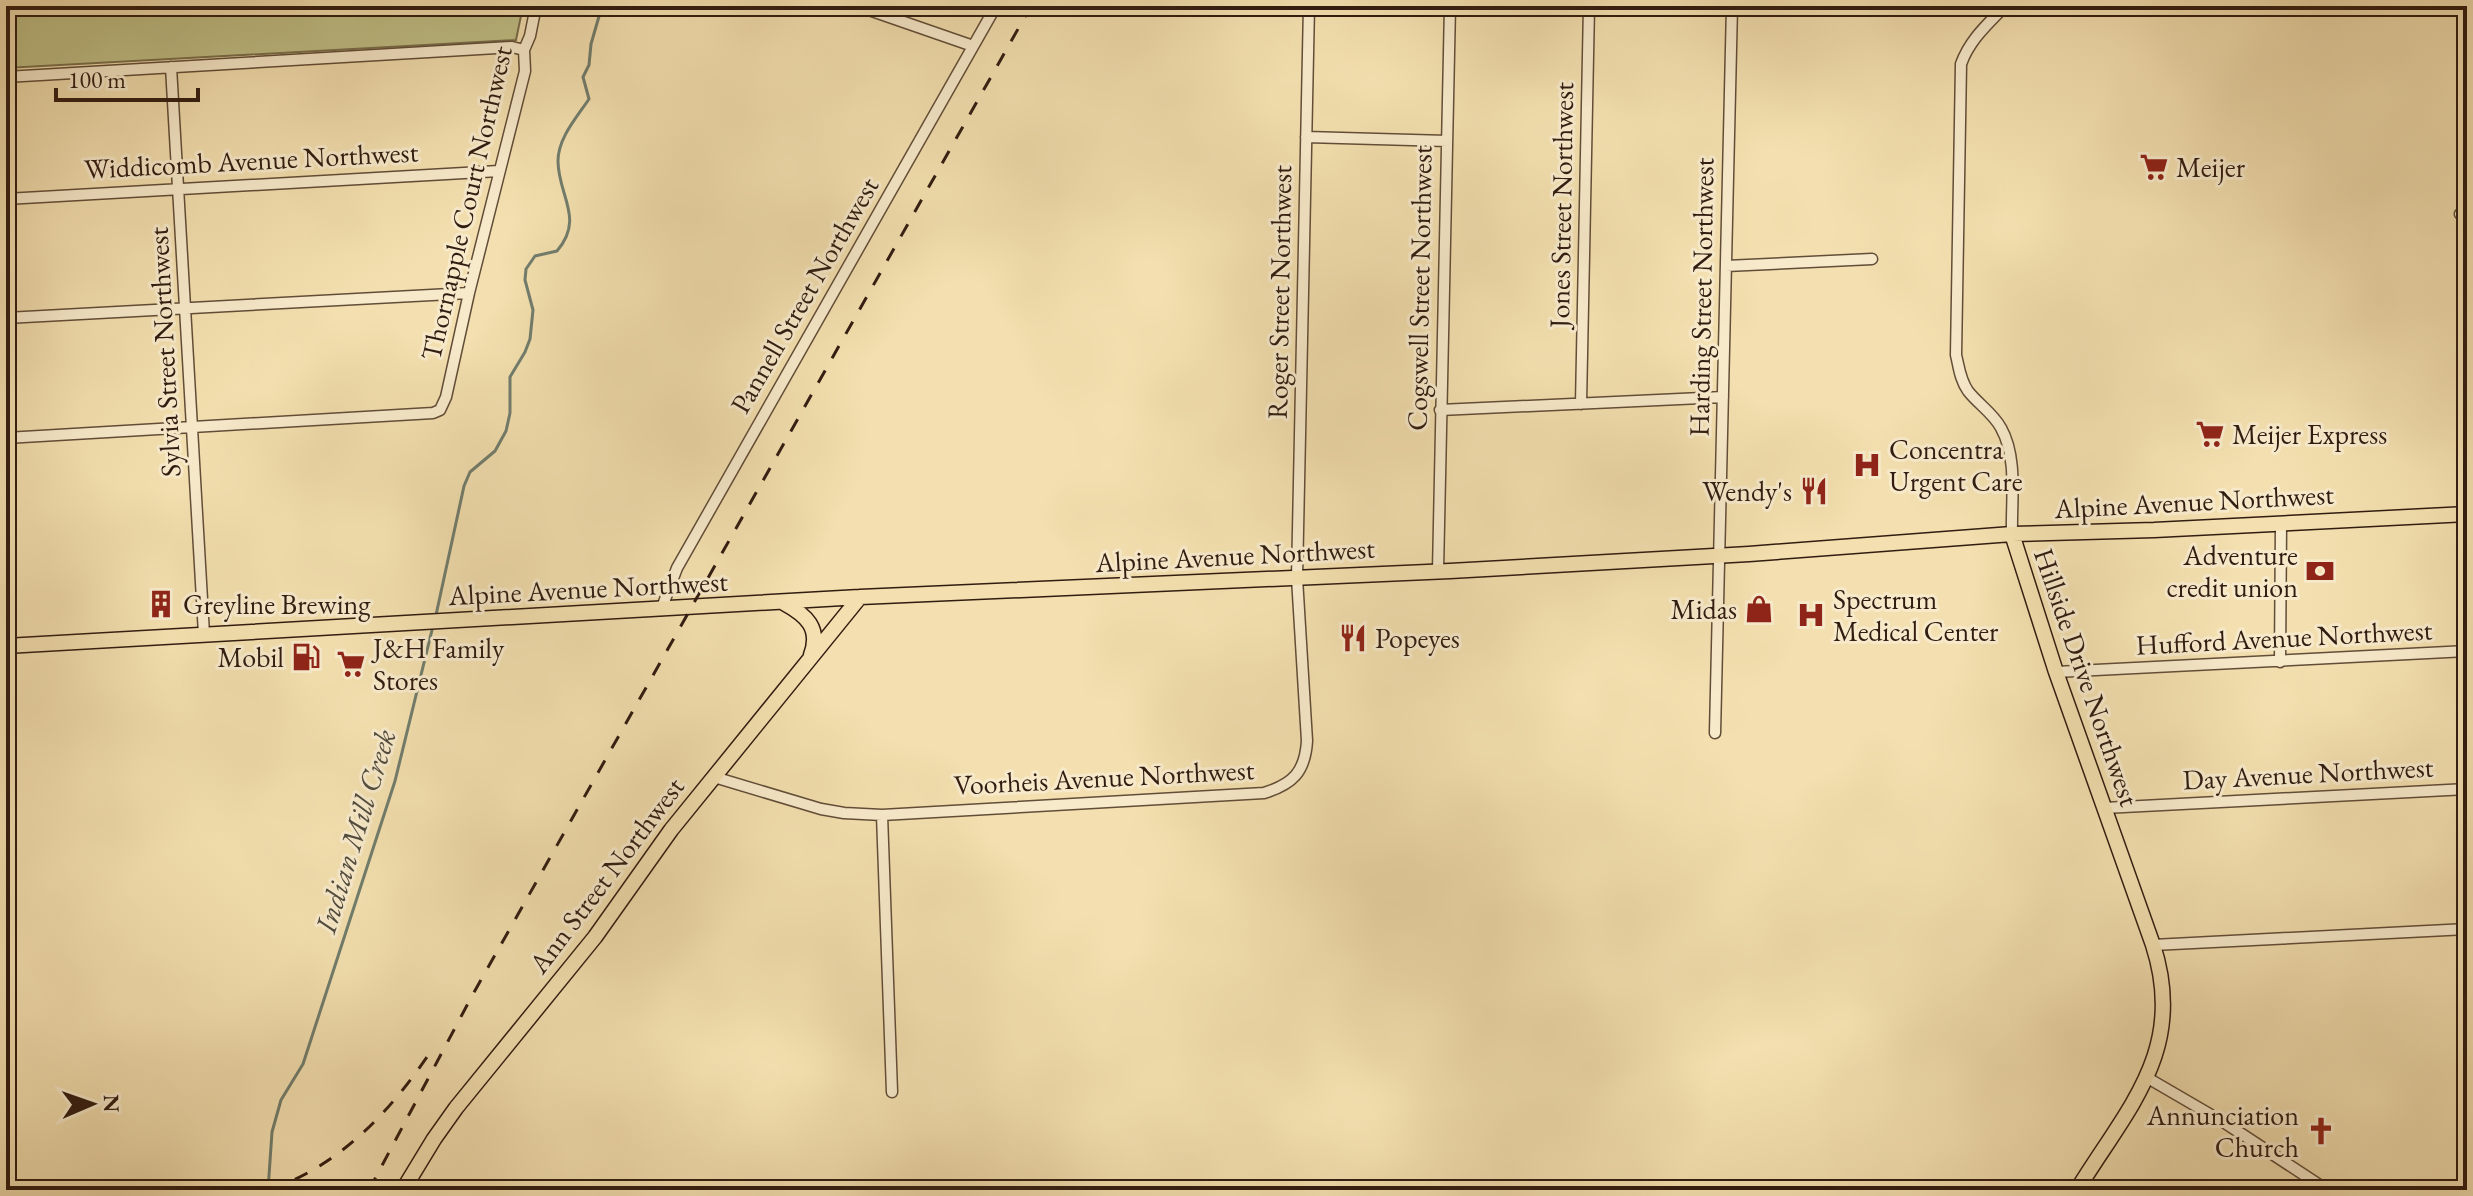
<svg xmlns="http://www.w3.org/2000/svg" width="2473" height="1196" font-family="'EB Garamond',serif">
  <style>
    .green { fill: #c0c087; stroke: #786e4c; stroke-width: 2 }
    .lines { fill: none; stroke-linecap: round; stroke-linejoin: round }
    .stream { stroke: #717d6d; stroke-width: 3 }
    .minor-casing { stroke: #624d38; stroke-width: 13 }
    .major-casing { stroke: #311c11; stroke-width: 17 }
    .minor { stroke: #f7eacb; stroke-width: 10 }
    .major { stroke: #f3dfaf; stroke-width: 14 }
    .rail { stroke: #311c11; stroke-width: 3; stroke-dasharray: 14 14; stroke-linecap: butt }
    .labels { text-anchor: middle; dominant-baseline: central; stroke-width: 6; stroke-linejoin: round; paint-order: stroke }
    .street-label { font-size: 28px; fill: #311c11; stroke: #f7eacb }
    .poi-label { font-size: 28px; fill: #311c11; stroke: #f7eacb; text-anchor: start }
    .water-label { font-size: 30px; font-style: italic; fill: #514c3f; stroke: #f7eacb }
  </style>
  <rect width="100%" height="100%" fill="#f3dfaf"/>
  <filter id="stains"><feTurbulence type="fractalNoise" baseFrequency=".0025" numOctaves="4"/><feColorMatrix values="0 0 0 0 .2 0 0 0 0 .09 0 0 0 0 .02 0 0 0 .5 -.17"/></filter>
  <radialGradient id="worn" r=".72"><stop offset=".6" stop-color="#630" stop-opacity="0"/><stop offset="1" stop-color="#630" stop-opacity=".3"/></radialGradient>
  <path class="green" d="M6 6H523L516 40 6 68Z"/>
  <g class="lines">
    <path class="stream" d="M436 615 464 486 470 472 495 451 506 431 510 413V377L525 352 530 339 533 310 525 280 526 269 535 256 557 251C585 218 558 196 558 161 558 138 577 117 589 99L583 77 589 65 591 44 602 6
      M268 1190 272 1132 281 1100 303 1064 395 781 433 626"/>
    <defs>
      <path id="minor" d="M866 6 872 11 973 46
        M2005 6C1988 24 1970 39 1961 64L1956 355C1959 367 1960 380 1968 391 1978 404 1993 413 2001 428 2018 458 2011 501 2012 534
        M171 67 204 634
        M6 77 512 47 524 50
        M1306 137 1447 141
        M6 199 499 171
        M2460 214 2467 213
        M1726 266 1872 259
        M6 318 469 293
        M1581 404 1589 6
        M1440 410 1723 397
        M6 438 433 413 440 410 446 397 469 293 525 71 524 50 530 36 536 6
        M1438 571 1450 6
        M661 610 677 568 996 6
        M2280 662 2281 523
        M2056 672 2467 651
        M1715 733 1732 6
        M714 777 821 809 844 813 882 815 1264 793C1293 784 1305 772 1307 741L1297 578 1309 6
        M2104 808 2467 789
        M882 815 892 1092
        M2153 945 2467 929
        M2146 1077 2225 1123 2327 1190"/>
      <path id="major" d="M2012 534 2056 672 2153 945C2187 1050 2128 1107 2077 1190
        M784 603C806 615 821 628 811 655
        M6 646 860 597 1450 571 1749 554 2012 534 2154 530 2467 514
        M403 1190 434 1139 456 1108 595 937 671 830 860 597"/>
    </defs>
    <use href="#minor" class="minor-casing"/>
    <use href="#major" class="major-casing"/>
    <use href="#minor" class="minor"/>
    <use href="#major" class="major"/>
    <path class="rail" d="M269 1190C341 1165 390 1112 431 1051
      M369 1190 473 994 1031 6
      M750 1190C848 1179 951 1179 1049 1190"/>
  </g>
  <defs>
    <symbol id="supermarket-bare" viewBox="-9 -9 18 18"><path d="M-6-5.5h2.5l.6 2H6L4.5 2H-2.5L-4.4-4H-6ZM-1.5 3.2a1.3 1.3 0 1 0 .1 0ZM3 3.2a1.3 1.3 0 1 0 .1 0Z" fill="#8f2418" stroke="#f7eacb" stroke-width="2.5" paint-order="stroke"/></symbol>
    <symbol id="hospital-bare" viewBox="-9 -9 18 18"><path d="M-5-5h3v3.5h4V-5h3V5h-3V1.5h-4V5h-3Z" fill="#8f2418" stroke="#f7eacb" stroke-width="2.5" paint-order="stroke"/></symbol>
    <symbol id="restaurant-bare" viewBox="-9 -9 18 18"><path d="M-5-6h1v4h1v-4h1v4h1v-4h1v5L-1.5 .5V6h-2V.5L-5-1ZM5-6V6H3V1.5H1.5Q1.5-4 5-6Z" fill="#8f2418" stroke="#f7eacb" stroke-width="2.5" paint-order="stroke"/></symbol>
    <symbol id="bank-bare" viewBox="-9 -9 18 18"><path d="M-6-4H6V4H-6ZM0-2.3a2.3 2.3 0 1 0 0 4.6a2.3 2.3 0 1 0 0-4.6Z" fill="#8f2418" stroke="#f7eacb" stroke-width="2.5" paint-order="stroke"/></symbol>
    <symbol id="building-bare" viewBox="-9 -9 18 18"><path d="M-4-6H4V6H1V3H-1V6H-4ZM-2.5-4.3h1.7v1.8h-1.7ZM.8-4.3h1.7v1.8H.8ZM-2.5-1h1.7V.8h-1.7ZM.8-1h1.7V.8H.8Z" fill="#8f2418" stroke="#f7eacb" stroke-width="2.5" paint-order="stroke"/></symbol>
    <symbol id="shop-bare" viewBox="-9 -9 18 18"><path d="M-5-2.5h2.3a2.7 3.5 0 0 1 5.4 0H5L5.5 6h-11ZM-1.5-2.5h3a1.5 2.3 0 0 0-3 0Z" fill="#8f2418" stroke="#f7eacb" stroke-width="2.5" paint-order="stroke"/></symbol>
    <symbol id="fuel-bare" viewBox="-9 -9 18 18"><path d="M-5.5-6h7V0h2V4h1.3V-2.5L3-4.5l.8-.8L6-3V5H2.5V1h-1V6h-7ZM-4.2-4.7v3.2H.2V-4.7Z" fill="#8f2418" stroke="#f7eacb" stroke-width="2.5" paint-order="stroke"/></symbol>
    <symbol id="church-bare" viewBox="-9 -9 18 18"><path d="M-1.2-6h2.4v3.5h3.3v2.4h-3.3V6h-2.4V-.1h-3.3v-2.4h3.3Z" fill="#8f2418" stroke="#f7eacb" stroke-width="2.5" paint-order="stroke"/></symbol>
  </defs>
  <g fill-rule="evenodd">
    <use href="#supermarket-bare" x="2134" y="147" width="40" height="40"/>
    <use href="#supermarket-bare" x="2190" y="414" width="40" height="40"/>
    <use href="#hospital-bare" x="1847" y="445" width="40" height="40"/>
    <use href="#restaurant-bare" x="1794" y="471" width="40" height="40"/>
    <use href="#bank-bare" x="2300" y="551" width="40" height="40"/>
    <use href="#building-bare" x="141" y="584" width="40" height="40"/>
    <use href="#shop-bare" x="1739" y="589" width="40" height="40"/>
    <use href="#hospital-bare" x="1791" y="595" width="40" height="40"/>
    <use href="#restaurant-bare" x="1333" y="618" width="40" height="40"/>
    <use href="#fuel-bare" x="286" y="637" width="40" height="40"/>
    <use href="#supermarket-bare" x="331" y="644" width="40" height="40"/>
    <use href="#church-bare" x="2301" y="1111" width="40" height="40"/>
  </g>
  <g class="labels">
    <g class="street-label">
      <text transform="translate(251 160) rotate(-3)">Widdicomb Avenue Northwest</text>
      <text transform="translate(466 203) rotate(-77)">Thornapple Court Northwest</text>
      <text transform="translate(1561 205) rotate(-89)">Jones Street Northwest</text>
      <text transform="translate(1419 288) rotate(-89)">Cogswell Street Northwest</text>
      <text transform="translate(1279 292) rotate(-89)">Roger Street Northwest</text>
      <text transform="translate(804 295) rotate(-60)">Pannell Street Northwest</text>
      <text transform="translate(1701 297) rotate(-89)">Harding Street Northwest</text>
      <text transform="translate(164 352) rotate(-93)">Sylvia Street Northwest</text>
      <text transform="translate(2194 501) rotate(-3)">Alpine Avenue Northwest</text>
      <text transform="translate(1235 555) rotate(-3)">Alpine Avenue Northwest</text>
      <text transform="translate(588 588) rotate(-3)">Alpine Avenue Northwest</text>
      <text transform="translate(2284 637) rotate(-3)">Hufford Avenue Northwest</text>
      <text transform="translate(2087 677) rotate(71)">Hillside Drive Northwest</text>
      <text transform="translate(2308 773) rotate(-3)">Day Avenue Northwest</text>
      <text transform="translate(1104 777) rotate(-3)">Voorheis Avenue Northwest</text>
      <text transform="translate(606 875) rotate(-53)">Ann Street Northwest</text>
    </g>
    <g class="poi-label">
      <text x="2176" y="167">Meijer</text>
      <text x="2232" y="434">Meijer Express</text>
      <text x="1889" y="449">Concentra<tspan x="1889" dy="32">Urgent Care</tspan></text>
      <text x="1792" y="491" text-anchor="end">Wendy's</text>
      <text x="2298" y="555" text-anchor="end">Adventure<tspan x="2298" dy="32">credit union</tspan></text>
      <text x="1833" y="599">Spectrum<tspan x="1833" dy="32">Medical Center</tspan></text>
      <text x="183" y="604">Greyline Brewing</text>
      <text x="1737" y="609" text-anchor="end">Midas</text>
      <text x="1375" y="638">Popeyes</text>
      <text x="373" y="648">J&amp;H Family<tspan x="373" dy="32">Stores</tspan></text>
      <text x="284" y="657" text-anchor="end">Mobil</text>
      <text x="2299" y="1115" text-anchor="end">Annunciation<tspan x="2299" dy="32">Church</tspan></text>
    </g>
    <g class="water-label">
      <text transform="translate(355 831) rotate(-73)">Indian Mill Creek</text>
    </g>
  </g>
  <rect width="2473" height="1196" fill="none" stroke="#f3dfaf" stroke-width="32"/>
  <rect x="8" y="8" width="2457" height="1180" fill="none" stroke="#311c11" stroke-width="4"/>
  <rect x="16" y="16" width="2441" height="1164" fill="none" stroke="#311c11" stroke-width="2"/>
  <g transform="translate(92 1104) rotate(88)" stroke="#f7eacb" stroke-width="6" paint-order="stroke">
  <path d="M0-6L14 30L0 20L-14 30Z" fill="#311c11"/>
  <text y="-12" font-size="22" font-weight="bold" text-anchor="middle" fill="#311c11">N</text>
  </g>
  <path d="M56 88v12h142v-12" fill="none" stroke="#311c11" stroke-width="4"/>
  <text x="68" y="88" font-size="24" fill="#311c11" stroke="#f7eacb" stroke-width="6" paint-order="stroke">100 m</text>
  <rect width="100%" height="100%" filter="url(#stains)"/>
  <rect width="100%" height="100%" fill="url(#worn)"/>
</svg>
